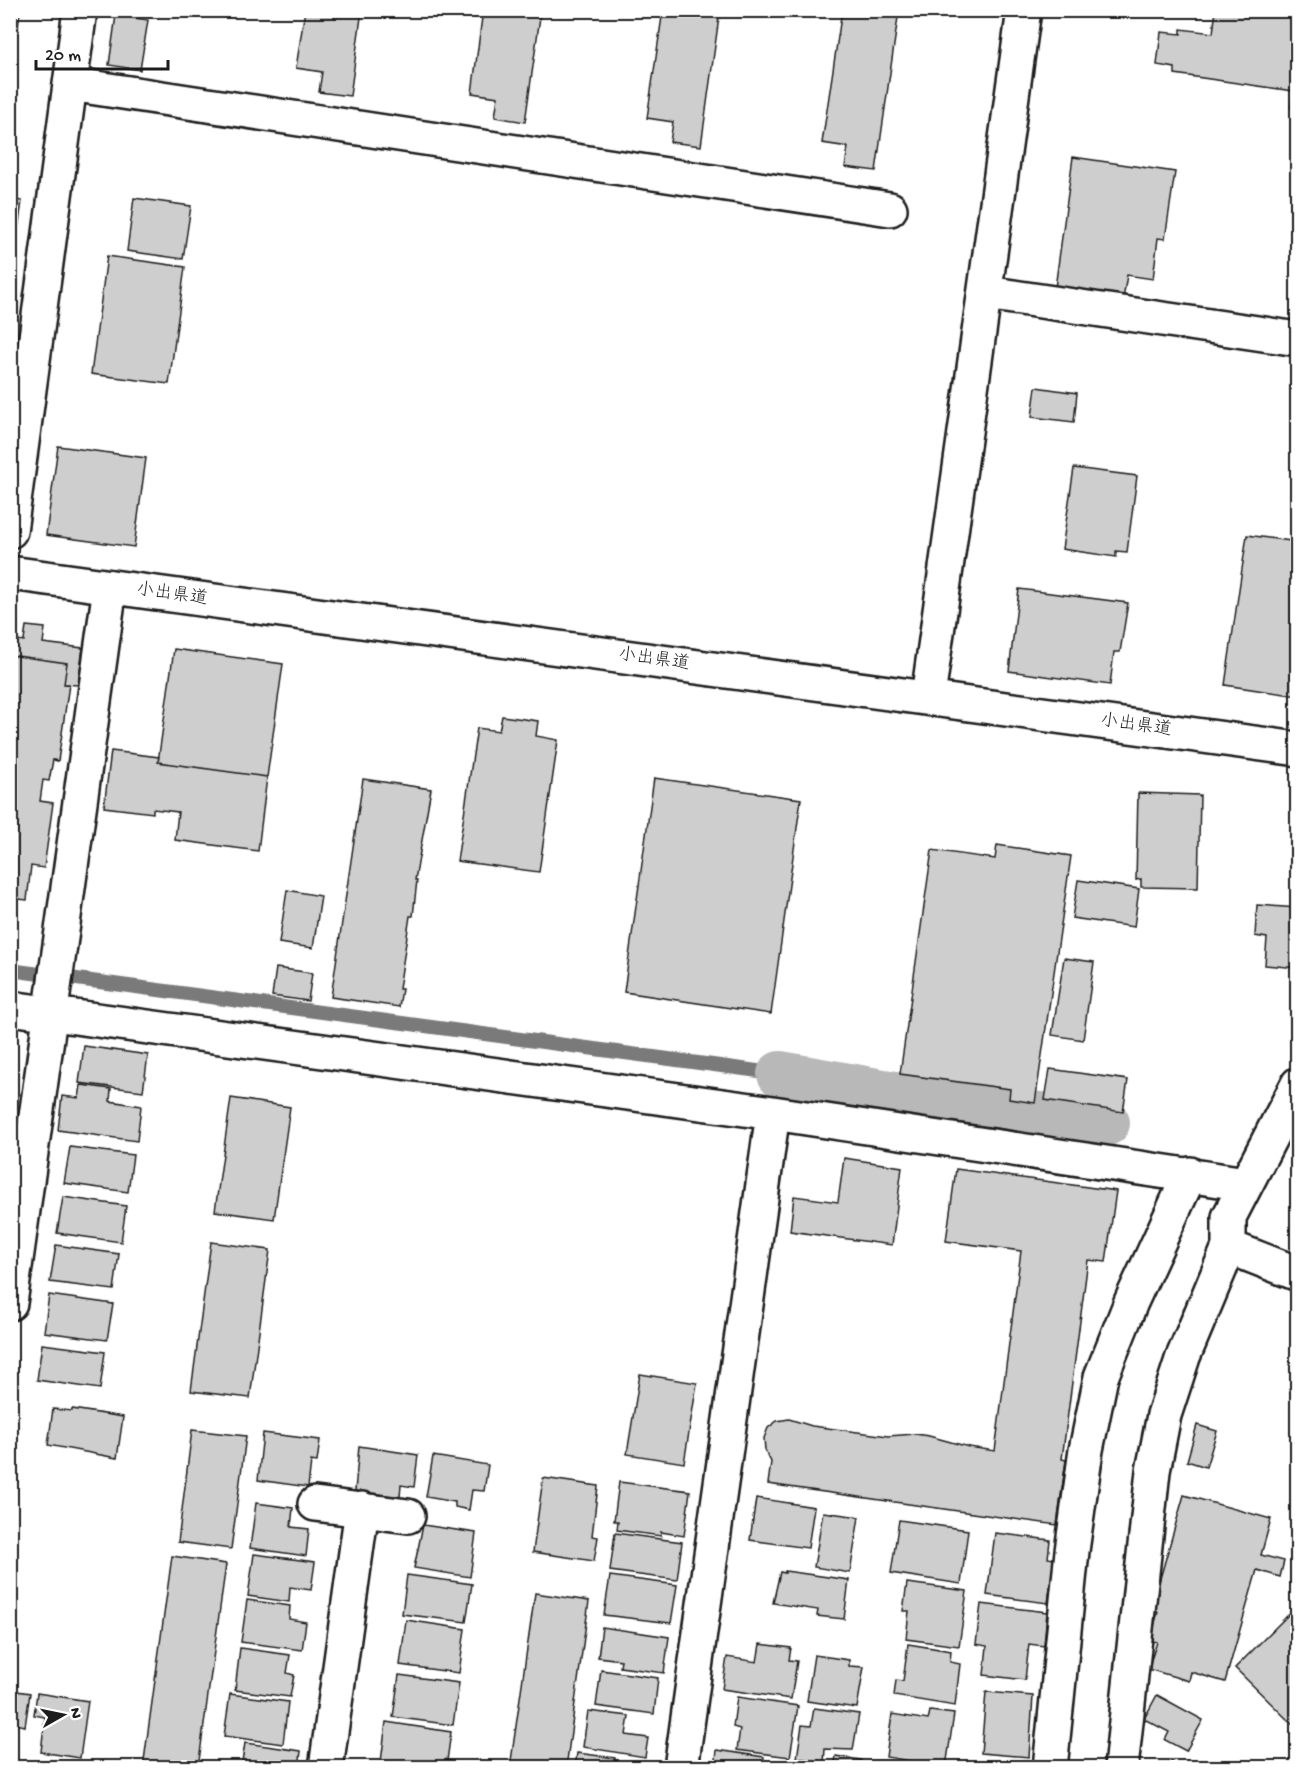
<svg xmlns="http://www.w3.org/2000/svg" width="1308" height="1778" font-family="'Gochi Hand','Klee One',sans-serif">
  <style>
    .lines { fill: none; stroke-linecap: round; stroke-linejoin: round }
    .stream { stroke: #7a7a7a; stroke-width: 14 }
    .canal { stroke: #b8b8b8; stroke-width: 46 }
    .building { fill: #cecece; stroke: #1c1c1c; stroke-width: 1.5 }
    .minor-casing { stroke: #1c1c1c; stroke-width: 38 }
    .major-casing { stroke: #1c1c1c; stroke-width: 38 }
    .minor { stroke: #fff; stroke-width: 33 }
    .major { stroke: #fff; stroke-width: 33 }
    .labels { text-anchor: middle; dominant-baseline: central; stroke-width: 4.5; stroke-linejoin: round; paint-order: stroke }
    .street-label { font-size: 18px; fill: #1c1c1c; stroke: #fff }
  </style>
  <rect width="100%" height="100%" fill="#fff"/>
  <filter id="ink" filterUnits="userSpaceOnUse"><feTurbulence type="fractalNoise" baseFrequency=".0167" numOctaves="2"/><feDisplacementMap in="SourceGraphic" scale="12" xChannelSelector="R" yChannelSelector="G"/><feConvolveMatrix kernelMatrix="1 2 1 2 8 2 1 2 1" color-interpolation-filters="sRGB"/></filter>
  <g filter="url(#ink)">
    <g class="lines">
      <path class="stream" d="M10 970 780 1074"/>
      <path class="canal" d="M780 1074 951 1104 1107 1123"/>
    </g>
    <path class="building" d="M10 10 20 12 10 84Z
      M305 10H362L350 96 319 92 322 72 296 68Z
      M483 10H541L525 122 495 117 498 97 472 93Z
      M663 10H720L701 146 670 142 673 122 647 118Z
      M842 10H899L876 171 845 167 848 147 822 143Z
      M1216 10H1298V109L1291 108 1293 91 1175 74V68L1157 65 1161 32 1181 34V29L1213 33Z
      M116 15 148 20 140 70 109 65Z
      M1073 157 1175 172 1165 239 1158 238 1153 279 1127 275 1123 299 1055 288Z
      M134 198 191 206 183 259 127 251Z
      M10 199 22 201 10 287Z
      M107 256 185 267 169 384 91 374Z
      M1036 387 1077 393 1074 422 1032 417Z
      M58 446 146 458 134 547 46 535Z
      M1074 468 1137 476 1127 552 1116 551V557L1062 549Z
      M1247 535 1298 542V696L1225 685Z
      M1019 589 1128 603 1120 652H1114L1110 685 1009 671Z
      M26 626 45 628 43 643 83 648 78 685 64 684 67 663 10 655V639L24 641Z
      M174 649 283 664 267 777 158 762Z
      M10 655 67 663 64 684H69L58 761 53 760 49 781 43 780 40 801 53 803 44 868 31 866 27 900 10 898Z
      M502 716 538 721 536 736 558 740 539 872 457 861 477 728 499 731Z
      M111 751 159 757 158 762 267 777 258 851 175 840 178 812 153 809V813L104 807Z
      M654 778 801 799 771 1014 624 992Z
      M363 779 431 789 415 880H417L413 916H410L399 989H402L399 1007 331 997Z
      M1138 793 1200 795 1198 888 1141 887V879L1136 880Z
      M997 845 1071 856 1035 1103 1009 1099 1010 1089 900 1074 932 850 995 859Z
      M1078 880 1139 889 1134 927 1072 918Z
      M287 890 321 896 313 948 279 943Z
      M1257 905 1298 908V968L1265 965 1267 938 1255 936Z
      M1064 958 1094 962 1083 1040 1052 1035Z
      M276 968 312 973 308 1001 272 996Z
      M84 1046 148 1055 143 1091 79 1083Z
      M1050 1069 1128 1080 1123 1112 1045 1100Z
      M81 1085 111 1089 110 1101 141 1106 137 1141 58 1130 62 1096 79 1098Z
      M231 1098 290 1107 274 1219 215 1211Z
      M70 1147 133 1155 128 1192 64 1183Z
      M844 1158 902 1167 892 1245 790 1231 794 1196 838 1202Z
      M956 1169 1116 1191 1106 1262 1088 1260 1062 1459 1066 1460 1057 1525 768 1484 771 1462 765 1450 764 1438 768 1428 777 1421 789 1419 812 1426 888 1436 915 1434 929 1436 969 1447 995 1451 1021 1251 946 1241Z
      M63 1197 126 1206 121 1242 57 1233Z
      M211 1242 270 1250 250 1398 191 1391Z
      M56 1245 119 1254 114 1290 50 1282Z
      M49 1295 113 1304 107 1340 44 1332Z
      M42 1344 105 1352 100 1389 37 1380Z
      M640 1374 697 1383 684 1463 627 1454Z
      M53 1409 72 1411V1409L123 1417 117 1458 48 1445Z
      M1197 1425 1217 1431 1206 1467 1187 1461Z
      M192 1430 246 1436 231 1549 178 1542Z
      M263 1433 320 1440 317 1462 311 1461 308 1487 258 1480Z
      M359 1446 418 1455 414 1487 401 1485 400 1497 355 1491Z
      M433 1456 488 1465 484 1491 472 1490 469 1510 455 1507V1502L426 1497Z
      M543 1478 598 1486 592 1536 598 1537 594 1561 533 1552Z
      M619 1482 690 1491 684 1536 661 1532V1536L617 1530 618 1521H614Z
      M1184 1495 1271 1519 1261 1555 1284 1561 1280 1577 1257 1570 1225 1682 1191 1672 1189 1681 1148 1669 1157 1642 1150 1640 1158 1612 1151 1610Z
      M756 1498 814 1507 808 1548 750 1540Z
      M256 1503 293 1508 291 1527 309 1529 306 1556 250 1548Z
      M823 1512 859 1517 850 1573 814 1567Z
      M899 1520 968 1530 961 1584 891 1573Z
      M423 1525 476 1533 470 1577 414 1568Z
      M615 1533 682 1542 677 1580 610 1571Z
      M995 1533 1050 1540 1048 1558 1054 1559 1048 1603 987 1595Z
      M254 1554 315 1562 311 1590 290 1587 289 1602 248 1596Z
      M172 1556 226 1564 198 1768H143Z
      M785 1571 849 1580 844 1619 817 1616 818 1610 773 1603 780 1572 785 1573Z
      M407 1575 472 1584 466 1622 402 1614Z
      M610 1576 677 1585 671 1623 604 1615Z
      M907 1583 967 1591 959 1646 906 1639 909 1611H903Z
      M535 1593 589 1601 566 1768H510Z
      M247 1600 290 1606 289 1619 306 1622 302 1650 241 1642Z
      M981 1604 1047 1612 1044 1646 1029 1644 1025 1680 984 1675 987 1646 976 1644Z
      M1298 1605V1730L1235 1668Z
      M406 1620 465 1629 459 1673 400 1665Z
      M602 1627 669 1637 664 1673 620 1667 621 1660 598 1657Z
      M760 1644 791 1648 789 1660 797 1661 791 1699 722 1689 727 1657 757 1662Z
      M908 1644 951 1651 950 1662 960 1664 955 1706 894 1696 896 1680 903 1681Z
      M240 1648 290 1655 287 1673 294 1675 290 1697 235 1690Z
      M814 1655 849 1660V1666L864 1667 857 1708 807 1701Z
      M601 1670 658 1678 654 1714 596 1706Z
      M399 1675 459 1683 453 1725 393 1717Z
      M10 1690 30 1693 25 1726 15 1724 11 1752Z
      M986 1692 1033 1696 1029 1757 981 1753Z
      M37 1693 88 1701 80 1758 41 1752 45 1717 34 1715Z
      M230 1694 288 1702 283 1744 224 1736Z
      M1157 1695 1203 1720 1186 1751 1165 1740 1169 1732 1144 1719Z
      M737 1697 798 1706 790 1757 737 1750 740 1729 733 1727Z
      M814 1708 859 1714 853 1750 825 1749 824 1762 797 1758 802 1725 811 1726Z
      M588 1711 629 1716 626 1735 648 1738 645 1757 583 1747Z
      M930 1711 954 1714 946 1767 886 1757 892 1714 928 1720Z
      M386 1722 451 1732 446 1768 381 1762Z
      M245 1743 301 1751 299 1768H241Z
      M717 1750 764 1757 763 1768H715Z
      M577 1753 615 1758 614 1768H575Z
      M836 1756 861 1760 859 1766 865 1768H834Z
      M1171 1761 1182 1768H1167Z
      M875 1763 900 1767 874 1768Z
      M356 1764 382 1768H356Z"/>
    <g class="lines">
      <defs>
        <path id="minor" d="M70 84 890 209
          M986 293 1298 339
          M10 531 80 10
          M928 697 1024 10
          M10 1008 773 1113 1246 1184
          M1229 1247 1298 1274
          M10 1303 110 587
          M315 1504 408 1516
          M326 1768 362 1509
          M681 1768 773 1113
          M1050 1768 1072 1551 1086 1450 1101 1377 1131 1302 1190 1174
          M1121 1768 1153 1471 1164 1415 1183 1357 1229 1247V1217L1298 1084"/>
        <path id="major" d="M10 573 1298 749"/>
      </defs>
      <use href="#minor" class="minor-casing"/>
      <use href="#major" class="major-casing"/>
      <use href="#minor" class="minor"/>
      <use href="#major" class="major"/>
    </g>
  </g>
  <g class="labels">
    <g class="street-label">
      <text transform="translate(172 595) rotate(8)">小出県道</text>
      <text transform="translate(654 660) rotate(8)">小出県道</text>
      <text transform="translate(1136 726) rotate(8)">小出県道</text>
    </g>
  </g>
  <rect width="1308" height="1778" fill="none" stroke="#fff" stroke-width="36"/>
  <rect x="18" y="18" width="1272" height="1742" fill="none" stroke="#1c1c1c" stroke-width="2" filter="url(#ink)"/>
  <g transform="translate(63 1715) rotate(81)" stroke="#ffffff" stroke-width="4.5" paint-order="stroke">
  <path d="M0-4.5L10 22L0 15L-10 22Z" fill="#1c1c1c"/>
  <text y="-9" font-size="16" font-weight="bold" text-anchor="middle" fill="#1c1c1c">N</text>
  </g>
  <path d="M36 60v9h132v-9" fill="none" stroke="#1c1c1c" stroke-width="3"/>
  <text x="45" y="60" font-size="18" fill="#1c1c1c" stroke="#ffffff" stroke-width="4.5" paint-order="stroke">20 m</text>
</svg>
